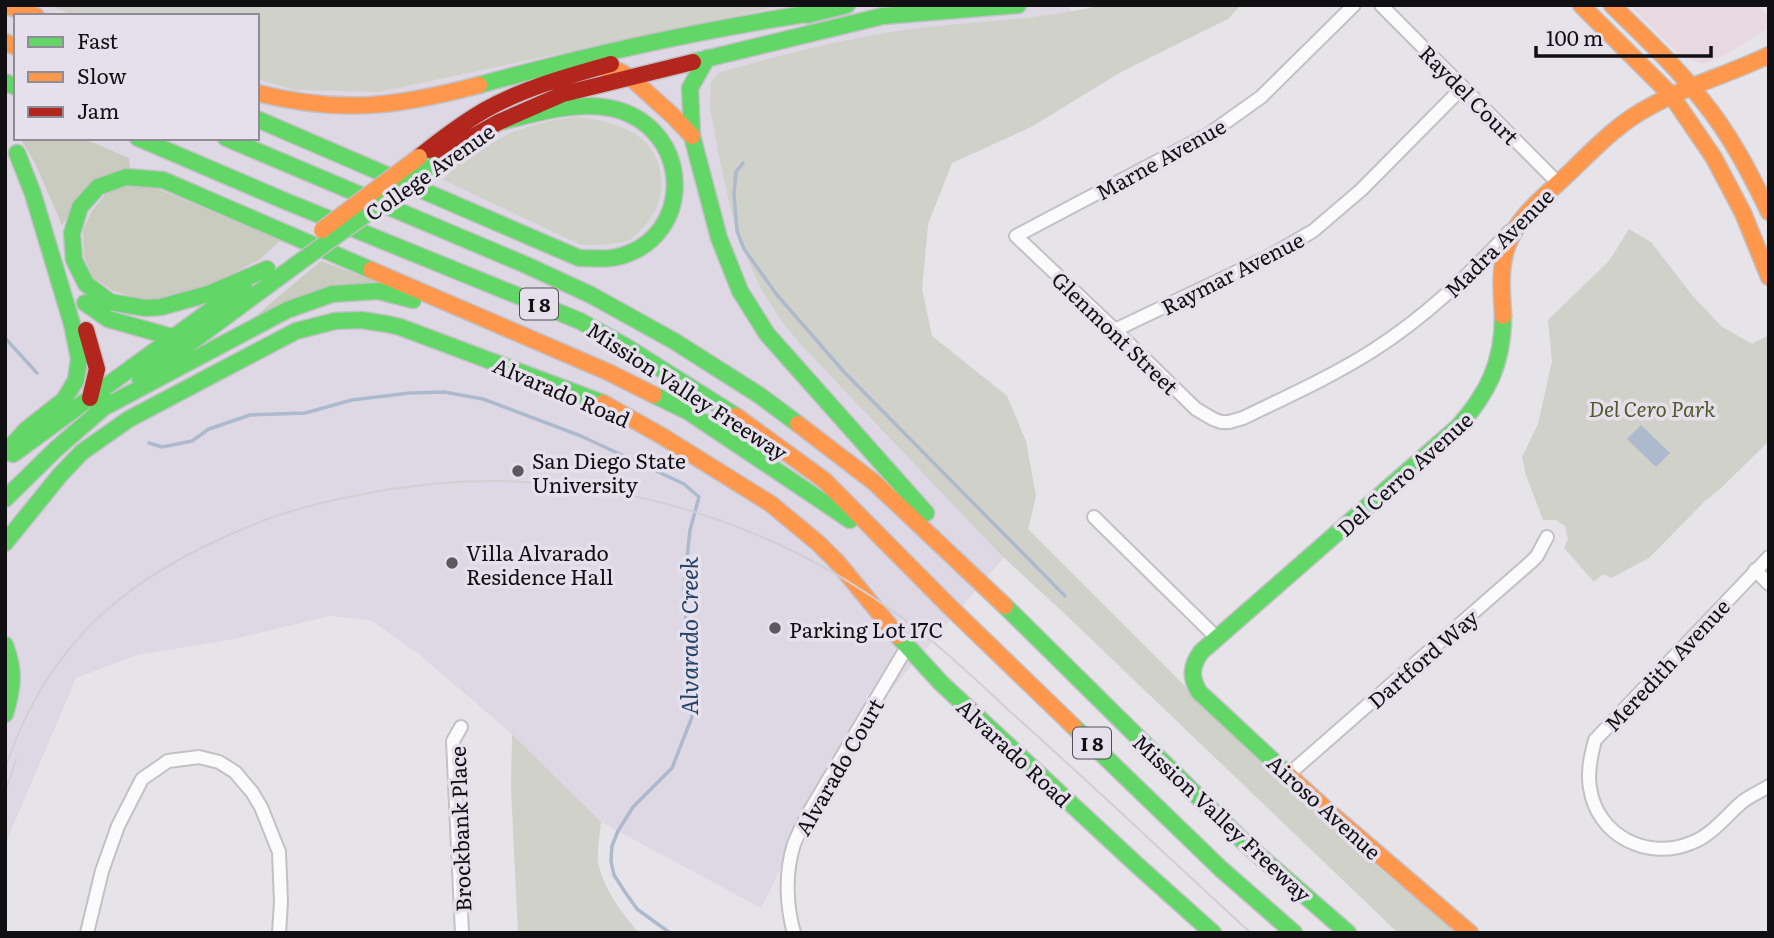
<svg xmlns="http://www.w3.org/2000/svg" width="1774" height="938" font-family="Literata,serif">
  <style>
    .commercial { fill: #e8d9e1 }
    .built { fill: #ded8e5; fill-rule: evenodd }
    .green { fill: #d0d2c9 }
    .forest { fill: #c8cbbd }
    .water { fill: #adbace }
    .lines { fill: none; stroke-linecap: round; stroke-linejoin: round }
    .stream { stroke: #adbace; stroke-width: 3.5 }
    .street-casing { stroke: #c3c1c5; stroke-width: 16 }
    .fast-casing { stroke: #c3c1c5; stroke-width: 19 }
    .slow-casing { stroke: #c3c1c5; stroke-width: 19 }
    .jam-casing { stroke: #c3c1c5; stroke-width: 19 }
    .street { stroke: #fbfbfc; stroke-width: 12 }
    .fast { stroke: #63d668; stroke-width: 16 }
    .slow { stroke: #ff974d; stroke-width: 16 }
    .jam { stroke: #b3261e; stroke-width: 16 }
    .tram { stroke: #d0cfd1; stroke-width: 2 }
    .fast-bridge-casing { stroke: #c2c0c3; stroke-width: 19; stroke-linecap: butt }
    .slow-bridge-casing { stroke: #c2c0c3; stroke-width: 19; stroke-linecap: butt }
    .fast-bridge { stroke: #63d668; stroke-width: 16 }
    .slow-bridge { stroke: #ff974d; stroke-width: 16 }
    .poi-dot { fill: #5b595d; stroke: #e5e0ec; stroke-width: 2.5 }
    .labels { text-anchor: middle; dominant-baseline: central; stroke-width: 7; stroke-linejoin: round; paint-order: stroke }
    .shield { fill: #e5e0ec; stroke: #504e53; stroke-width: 2 }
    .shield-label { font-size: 19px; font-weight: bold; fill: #100f12 }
    .street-label { font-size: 21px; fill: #100f12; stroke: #e5e0ec }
    .park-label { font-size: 21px; font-style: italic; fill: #515b29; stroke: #e5e0ec }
    .poi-label { font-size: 21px; fill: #100f12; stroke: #e5e0ec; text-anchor: start }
    .water-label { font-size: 23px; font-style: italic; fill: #244468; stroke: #e5e0ec }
  </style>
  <rect width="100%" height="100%" fill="#e6e3e9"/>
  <path class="commercial" d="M1630 5H1758L1769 18V28L1725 55 1704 64 1680 56Z"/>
  <path class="built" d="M5 5H1067L1121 72 1031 127 952 163 928 224 922 289 932 336 1007 396 1036 496 1028 529 860 726 808 814 761 908 601 822 512 734 419 654 370 620 329 616 235 639 137 655 76 678 5 845ZM16 16H257V138H16Z"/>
  <path class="green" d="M47 5H787L379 92 294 90 257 79V16H77Z
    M1101 5H1241L1228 19 1121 72 1031 127 952 163 928 224 922 289 932 336 1007 396 1026 441 1036 496 1028 529 1195 696 1375 865 1459 933 1397 932 1066 615 1001 555 803 347 782 322 760 287 745 253 731 211 720 161 710 108 711 82 720 72C781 55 841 39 904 30 969 21 1036 21 1101 5Z
    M579 117C603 120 631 126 648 145 662 160 665 188 657 207 653 216 645 226 638 233 637 234 631 239 630 240 619 245 593 245 581 245L443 180 457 163 473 153 513 132 533 125 558 119Z
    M1629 229 1651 242 1692 295 1721 326 1752 344 1769 335V441L1720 489 1705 501 1649 558 1611 578 1603 574 1594 582 1564 548 1568 539 1565 526 1556 520H1543L1526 475 1522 457 1538 424 1552 361 1548 320 1609 261Z
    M512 734 601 822C600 834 597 849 598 861 601 885 623 915 639 933H518L511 789Z"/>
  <path class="forest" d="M20 138H82L129 158 130 169 91 182 62 225 35 163Z
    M148 185 281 240 259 260 215 282 176 295 144 300 113 291 93 277 84 257 83 230 92 211 106 193 125 186Z
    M321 261 374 281 258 314Z"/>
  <path class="water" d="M1641 425 1670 453 1656 467 1627 439Z"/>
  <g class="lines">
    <path class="stream" d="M743 163 736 172 734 194 737 231 744 249 777 295 845 373 1065 596
      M5 338 37 373
      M149 443 162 447 192 441 209 429 250 415 305 413 352 400 410 393 444 392 483 399 581 436 684 484 699 497 690 530 684 586 692 717 672 768 633 807 618 831 612 846 611 861 614 875 625 892 637 909 670 933"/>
    <defs>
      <path id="street" d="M1354 5 1261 97 1209 134 1016 236 1115 330 1196 409 1213 419 1221 422H1229L1243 418C1286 397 1331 377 1372 351 1424 318 1468 276 1510 231
        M1381 5 1558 183
        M1115 330 1266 258 1313 231 1361 190 1463 87
        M1094 517 1217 638
        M1769 557 1595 740C1591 755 1587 772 1590 788 1597 836 1648 861 1691 843 1711 836 1726 816 1741 803 1749 796 1760 792 1769 786
        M1755 570 1769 584
        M461 727 453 741 462 933
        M1289 774 1531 562 1537 556 1547 537
        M87 933 102 871 118 826 142 779 168 761 199 757 219 762 235 772 252 792 261 807 279 852 281 902 279 933
        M794 933C786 905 785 872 794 844 798 834 803 824 808 814L907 647"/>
      <path id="fast" d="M807 15 847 5
        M707 58 690 88 692 136 719 238 740 291 767 334 926 513
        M693 62 883 16 1018 5
        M5 82 16 87
        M479 85C591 54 704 29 819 12
        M257 119 579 258C591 258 605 260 617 257 697 238 693 125 610 108 573 101 535 114 499 122
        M138 138 285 201 580 321 625 346 736 416
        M226 138 526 265 591 295 674 341 759 395 798 424
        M267 269 208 294 161 307 145 308 110 302 86 284 74 260 72 233 80 207 98 187 126 177 163 180 371 270
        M85 303 108 319 172 337 194 340
        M140 380 297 264
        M654 395 689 412 850 520
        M99 410 287 310 332 294 378 291 413 300
        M5 453 27 429 64 400 76 380 79 359 72 324 33 194 17 153
        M13 454 244 286
        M5 499 56 449 110 402
        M5 543 60 475 82 452 129 419 296 331 335 321 361 320 387 324 400 327 603 403
        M1005 606 1247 845 1348 933
        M898 636 941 683 1138 866 1213 933
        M5 645C15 672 13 687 5 714
        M1073 726 1221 869 1294 933
        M1285 772 1199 692C1190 677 1191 666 1201 652L1458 427C1488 393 1503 363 1503 316"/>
      <path id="slow" d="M5 5 36 16
        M1581 5 1671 95 1714 158 1743 213 1769 277
        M1612 5C1643 36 1675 65 1702 100 1730 134 1750 173 1769 212
        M5 42 16 47
        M599 67 619 71 631 78 673 116 692 136
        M257 93C341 114 396 107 479 85
        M371 270 608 372 654 395
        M1503 316C1502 293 1499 269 1507 247 1517 216 1546 195 1568 174 1594 149 1619 122 1651 106 1688 85 1730 74 1769 55
        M603 403 662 436 771 504 818 543 838 563 898 636
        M736 416 824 480 951 608 1073 726
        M798 424 875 483 1005 606
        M1285 772 1329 812 1470 933"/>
      <path id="jam" d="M419 157C440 140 461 124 485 110 524 88 568 76 611 64
        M434 165 465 141 499 122 563 94 693 62
        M86 330 97 369 90 398"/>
    </defs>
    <use href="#street" class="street-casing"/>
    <use href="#fast" class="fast-casing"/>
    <use href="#slow" class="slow-casing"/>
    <use href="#jam" class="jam-casing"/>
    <use href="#street" class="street"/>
    <use href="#fast" class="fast"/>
    <use href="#slow" class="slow"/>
    <use href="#jam" class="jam"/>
    <path class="tram" d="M5 769C47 641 129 575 250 526 285 511 322 502 359 495 546 456 740 501 894 612 937 642 976 680 1015 716 1095 787 1172 861 1251 933
      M5 792 16 760"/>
    <defs>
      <path id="fast-bridge" d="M297 264 434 165"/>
      <path id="slow-bridge" d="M322 230 419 157"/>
    </defs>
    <use href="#fast-bridge" class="fast-bridge-casing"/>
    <use href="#slow-bridge" class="slow-bridge-casing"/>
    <use href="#fast-bridge" class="fast-bridge"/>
    <use href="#slow-bridge" class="slow-bridge"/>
  </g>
  <g class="poi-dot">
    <circle cx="518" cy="471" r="7"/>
    <circle cx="452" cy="563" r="7"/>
    <circle cx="775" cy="628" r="7"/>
  </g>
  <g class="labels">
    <g class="shield">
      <rect x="520" y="288.5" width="38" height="31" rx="5"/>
      <rect x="1073" y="727.5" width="38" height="31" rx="5"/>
    </g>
    <g class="shield-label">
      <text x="539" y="304">I 8</text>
      <text x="1092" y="743">I 8</text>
    </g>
    <g class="street-label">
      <text transform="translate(1470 94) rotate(45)">Raydel Court</text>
      <text transform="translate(1160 158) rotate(-29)">Marne Avenue</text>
      <text transform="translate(429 171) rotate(-35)">College Avenue</text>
      <text transform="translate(1498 242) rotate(-45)">Madra Avenue</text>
      <text transform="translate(1232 272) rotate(-27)">Raymar Avenue</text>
      <text transform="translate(1116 332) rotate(44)">Glenmont Street</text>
      <text transform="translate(688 390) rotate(33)">Mission Valley Freeway</text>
      <text transform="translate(562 391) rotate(23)">Alvarado Road</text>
      <text transform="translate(1404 473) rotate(-42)">Del Cerro Avenue</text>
      <text transform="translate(1422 658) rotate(-41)">Dartford Way</text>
      <text transform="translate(1666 664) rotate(-47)">Meredith Avenue</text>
      <text transform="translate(1015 752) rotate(43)">Alvarado Road</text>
      <text transform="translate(838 766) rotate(-60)">Alvarado Court</text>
      <text transform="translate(1325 806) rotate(42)">Airoso Avenue</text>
      <text transform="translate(1223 817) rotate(43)">Mission Valley Freeway</text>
      <text transform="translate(459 829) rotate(-92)">Brockbank Place</text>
    </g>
    <g class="park-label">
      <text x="1652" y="407">Del Cero Park</text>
    </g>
    <g class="poi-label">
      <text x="532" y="459">San Diego State<tspan x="532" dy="24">University</tspan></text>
      <text x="466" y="551">Villa Alvarado<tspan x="466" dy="24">Residence Hall</tspan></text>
      <text x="789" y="628">Parking Lot 17C</text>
    </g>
    <g class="water-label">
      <text transform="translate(688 636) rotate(-90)">Alvarado Creek</text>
    </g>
  </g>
  <rect width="1774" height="938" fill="none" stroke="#100f12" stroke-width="14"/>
  <rect x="14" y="14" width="245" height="126" fill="#e5e0ec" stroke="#908c95" stroke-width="2"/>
  <rect x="28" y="37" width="35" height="10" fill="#63d668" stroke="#908c95" stroke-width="2"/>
  <text x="77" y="49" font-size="21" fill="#100f12">Fast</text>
  <rect x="28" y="72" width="35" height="10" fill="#ff974d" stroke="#908c95" stroke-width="2"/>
  <text x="77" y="84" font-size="21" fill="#100f12">Slow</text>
  <rect x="28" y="107" width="35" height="10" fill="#b3261e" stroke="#908c95" stroke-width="2"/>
  <text x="77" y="119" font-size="21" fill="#100f12">Jam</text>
  <path d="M1536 46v10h175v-10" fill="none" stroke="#100f12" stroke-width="3.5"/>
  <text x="1546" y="46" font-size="21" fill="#100f12" stroke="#e5e0ec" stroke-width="5" paint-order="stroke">100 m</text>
</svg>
